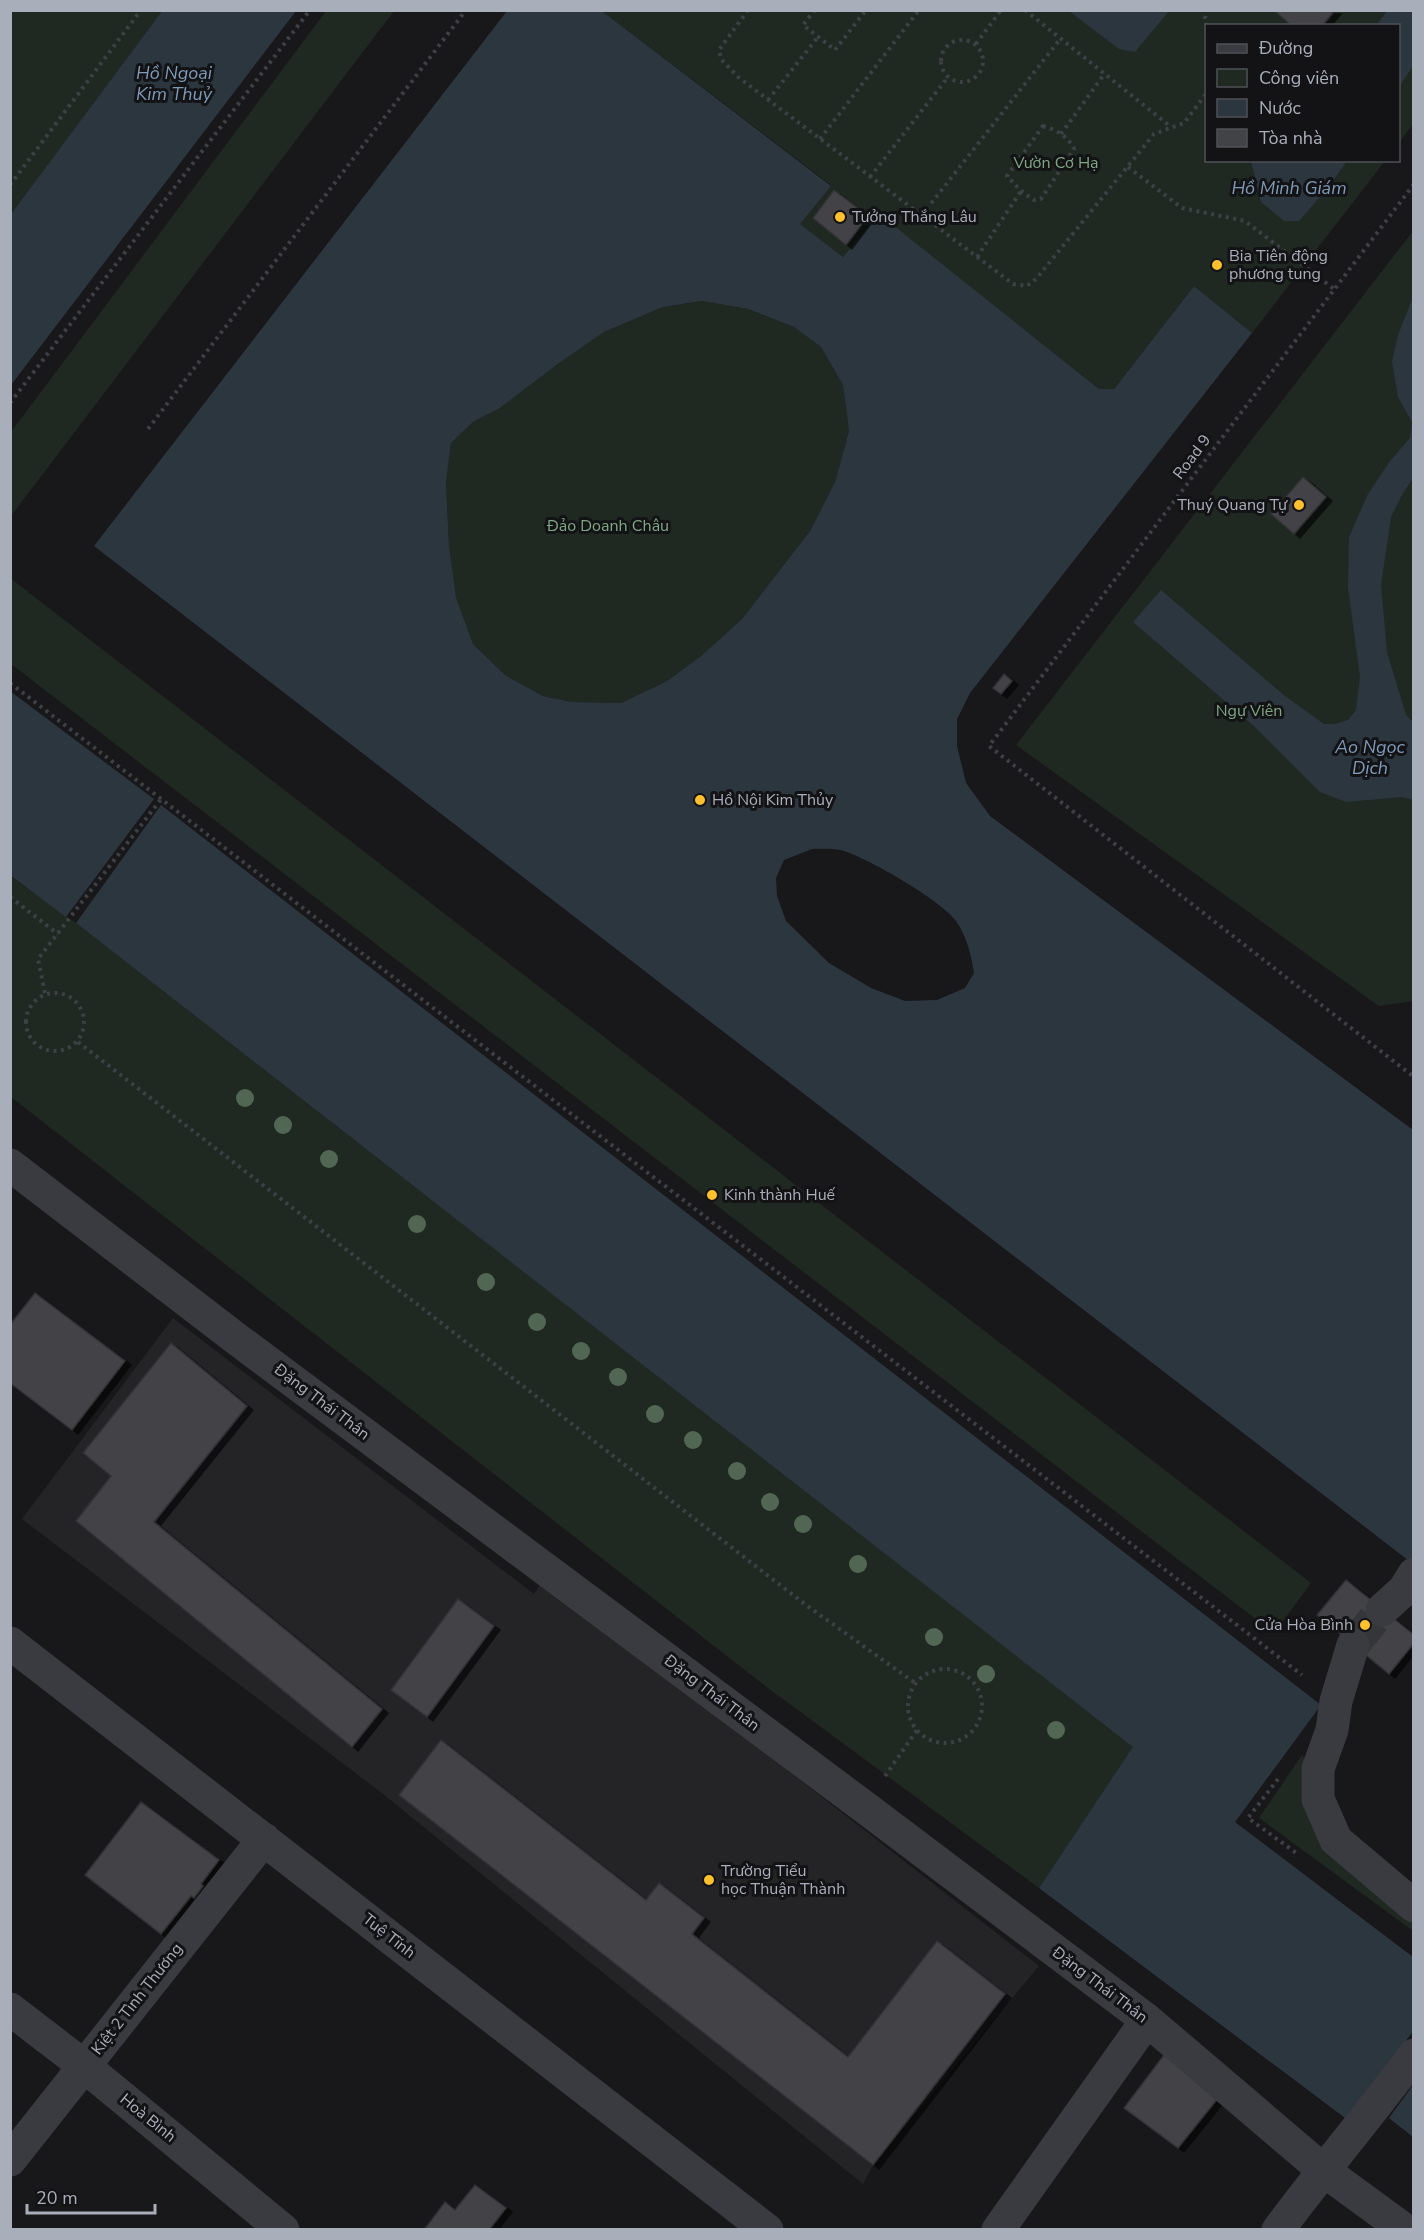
<svg xmlns="http://www.w3.org/2000/svg" width="1424" height="2240" font-family="'Nunito Sans',sans-serif">
  <style>
    .built { fill: #242427 }
    .green { fill: #1f2921 }
    .water { fill: #2c363f; fill-rule: evenodd }
    .building { fill: #424347; stroke: #323236; stroke-width: 1.5; filter: url(#shadow) }
    .lines { fill: none; stroke-linecap: round; stroke-linejoin: round }
    .minor-tunnel { stroke: #35363a; stroke-width: 33; stroke-dasharray: 33 16; stroke-linecap: butt }
    .path { stroke: #3e4046; stroke-width: 4; stroke-dasharray: 3 4.5; stroke-linecap: butt }
    .minor { stroke: #3a3b41; stroke-width: 33 }
    .tree { fill: #516754 }
    .poi-dot { fill: #fec02c; stroke: #131315; stroke-width: 2 }
    .labels { text-anchor: middle; dominant-baseline: central; stroke-width: 6; stroke-linejoin: round; paint-order: stroke }
    .park-label { font-size: 16px; fill: #7fa783; stroke: #131315 }
    .poi-label { font-size: 16px; fill: #a9aebb; stroke: #131315; text-anchor: start }
    .street-label { font-size: 16px; fill: #a9aebb; stroke: #131315 }
    .water-label { font-size: 18px; font-style: italic; fill: #7e9ab8; stroke: #131315 }
  </style>
  <defs>
    <filter id="shadow"><feDropShadow dx="6" dy="4" stdDeviation="0" flood-color="#0009"/></filter>
  </defs>
  <rect width="100%" height="100%" fill="#18181a"/>
  <path class="built" d="M173 1318 534 1594 543 1580 1039 1966 873 2165 863 2184 383 1794 22 1519Z"/>
  <path class="green" d="M11 10 162 11 11 214 10 11Z
    M326 11H394L11 516V432Z
    M602 11H1413V124L1399 143 1398 26H1206V160L1385 161 1252 333 1194 286 1114 389H1099L879 215 843 257 799 224 831 185Z
    M1413 231V1001L1379 1006 1016 745Z
    M702 301 748 309 794 327 821 347 843 385 849 431 835 482 810 531 742 619 701 656 667 681 621 703 572 702 543 696 505 675 473 644 456 597 449 545 446 483 451 443 473 422 500 408 555 366 604 332 663 307Z
    M10 578 1311 1583 1274 1633 11 664Z
    M10 876 76 923 1134 1747 1039 1888 768 1688 11 1097Z
    M1302 1755 1308 1766 1305 1804 1413 1916V1931L1259 1818Z"/>
  <path class="water" d="M1388 10 1413 11V66L1399 87 1398 26 1376 25Z
    M162 11H296L11 385V214Z
    M507 11H602L831 186 800 224 843 257 879 214 1099 389H1114L1194 286 1252 333 970 693 957 719V746L966 783 990 816 1413 1130V1564L94 546ZM702 301 748 309 794 327 821 347 843 385 849 431 835 482 810 531 742 619 701 656 667 681 621 703 572 702 543 696 505 675 473 644 456 597 449 545 446 483 451 443 473 422 500 408 555 366 604 332 663 307ZM812 849C822 849 834 848 844 851 869 859 941 900 956 921 967 937 971 954 974 973L965 988 937 1000 905 1001 871 988 829 963 786 921 777 896 776 878 784 860Z
    M1069 11H1169L1135 52 1119 49Z
    M1251 161V160L1347 161 1327 189 1299 221H1284L1261 202Z
    M1413 297V478L1403 493 1391 517 1381 585 1387 652 1406 715 1413 722V800L1402 797 1346 802 1320 792 1255 727 1133 622 1161 590 1285 696 1324 724H1336L1348 720 1356 710 1360 677 1348 587 1349 537 1368 494 1390 461 1410 438 1412 422 1398 397 1392 362 1398 335Z
    M10 691 154 799 66 917 11 876Z
    M161 805 1321 1705 1235 1822 1413 1957V2031L1349 2121 1039 1888 1133 1747 76 923Z
    M1413 2085V2137L1389 2118Z"/>
  <path class="building" d="M1274 10H1335L1322 26H1292Z
    M834 190 868 216 846 245 813 218Z
    M1303 477 1326 497 1294 534 1271 514Z
    M1004 674 1012 681 1001 694 993 688Z
    M35 1293 125 1361 72 1430 10 1383V1325Z
    M171 1343 247 1406 154 1522 382 1709 352 1747 76 1521 111 1476 83 1453Z
    M1346 1580 1414 1635V1643L1389 1674 1317 1615Z
    M458 1599 494 1626 427 1717 391 1690Z
    M441 1740 646 1900 659 1883 704 1918 692 1934 848 2057 937 1941 1005 1994 873 2165 399 1795Z
    M141 1802 219 1860 201 1884 203 1886 194 1898 191 1896 161 1934 85 1875Z
    M1164 2055 1219 2097 1178 2148 1124 2108Z
    M475 2185 506 2208 489 2230H424L445 2202 455 2210Z"/>
  <g class="lines">
    <path class="minor-tunnel" d="M1353 1645 1382 1610"/>
    <path class="path" d="M748 10 719 50 721 59 738 77 1013 284 1027 286 1036 279 1154 134 1184 123 1206 94
      M815 10 803 25 835 50 866 10
      M1025 10 1171 127
      M1207 26 1205 18 1208 10
      M941 61a21 21 0 1 1 42 0a21 21 0 1 1-42 0Z
      M976 44 1001 10
      M768 100 818 37
      M1043 126C1055 129 1069 137 1074 149L1041 199 1034 200 1021 191 1007 176Z
      M1061 134 1105 73
      M820 139 919 10
      M1128 167 1182 208 1245 221 1334 289
      M870 177 948 77
      M1414 184 989 746 1414 1077
      M10 185 141 10
      M922 215 1061 38
      M977 257 1021 191
      M10 403 310 10
      M148 429 466 10
      M10 683 1302 1675
      M10 897 58 934
      M26 1022a29 29 0 1 1 58 0a29 29 0 1 1-58 0Z
      M45 993 38 959 162 798
      M78 1042 806 1605 915 1683
      M908 1706a37 37 0 1 1 74 0a37 37 0 1 1-74 0Z
      M885 1776 917 1730
      M1278 1779 1248 1818 1299 1855"/>
    <path class="minor" d="M10 1165 238 1340 863 1806 1147 2020 1323 2170 1405 2230
      M1382 1610 1404 1590 1414 1574
      M10 1643 767 2230
      M1353 1645 1336 1701 1332 1730 1318 1769V1799L1336 1840 1414 1906
      M10 2009 84 2066 283 2230
      M10 2160 264 1839
      M998 2230 1147 2020
      M1278 2230C1322 2171 1370 2114 1414 2055"/>
  </g>
  <g class="tree">
    <circle cx="245" cy="1098" r="9"/>
    <circle cx="283" cy="1125" r="9"/>
    <circle cx="329" cy="1159" r="9"/>
    <circle cx="417" cy="1224" r="9"/>
    <circle cx="486" cy="1282" r="9"/>
    <circle cx="537" cy="1322" r="9"/>
    <circle cx="581" cy="1351" r="9"/>
    <circle cx="618" cy="1377" r="9"/>
    <circle cx="655" cy="1414" r="9"/>
    <circle cx="693" cy="1440" r="9"/>
    <circle cx="737" cy="1471" r="9"/>
    <circle cx="770" cy="1502" r="9"/>
    <circle cx="803" cy="1524" r="9"/>
    <circle cx="858" cy="1564" r="9"/>
    <circle cx="934" cy="1637" r="9"/>
    <circle cx="986" cy="1674" r="9"/>
    <circle cx="1056" cy="1730" r="9"/>
  </g>
  <g class="poi-dot">
    <circle cx="840" cy="217" r="6"/>
    <circle cx="1217" cy="265" r="6"/>
    <circle cx="1299" cy="505" r="6"/>
    <circle cx="700" cy="800" r="6"/>
    <circle cx="712" cy="1195" r="6"/>
    <circle cx="1365" cy="1625" r="6"/>
    <circle cx="709" cy="1880" r="6"/>
  </g>
  <g class="labels">
    <g class="park-label">
      <text x="1056" y="163">Vườn Cơ Hạ</text>
      <text x="608" y="526">Đảo Doanh Châu</text>
      <text x="1249" y="711">Ngự Viên</text>
    </g>
    <g class="poi-label">
      <text x="852" y="217">Tưởng Thắng Lâu</text>
      <text x="1229" y="256">Bia Tiên động<tspan x="1229" dy="18">phương tung</tspan></text>
      <text x="1287" y="505" text-anchor="end">Thuý Quang Tự</text>
      <text x="712" y="800">Hồ Nội Kim Thủy</text>
      <text x="724" y="1195">Kinh thành Huế</text>
      <text x="1353" y="1625" text-anchor="end">Cửa Hòa Bình</text>
      <text x="721" y="1871">Trường Tiểu<tspan x="721" dy="18">học Thuận Thành</tspan></text>
    </g>
    <g class="street-label">
      <text transform="translate(1192 457) rotate(-53)">Road 9</text>
      <text transform="translate(322 1402) rotate(37)">Đặng Thái Thân</text>
      <text transform="translate(712 1693) rotate(37)">Đặng Thái Thân</text>
      <text transform="translate(389 1936) rotate(38)">Tuệ Tĩnh</text>
      <text transform="translate(1100 1985) rotate(37)">Đặng Thái Thân</text>
      <text transform="translate(137 1999) rotate(-52)">Kiệt 2 Tình Thương</text>
      <text transform="translate(148 2118) rotate(39)">Hoà Bình</text>
    </g>
    <g class="water-label">
      <text x="174" y="73">Hồ Ngoại<tspan x="174" dy="21">Kim Thuỷ</tspan></text>
      <text x="1289" y="188">Hồ Minh Giám</text>
      <text x="1370" y="747">Ao Ngọc<tspan x="1370" dy="21">Dịch</tspan></text>
    </g>
  </g>
  <rect width="1424" height="2240" fill="none" stroke="#a9aebb" stroke-width="24"/>
  <rect x="1205" y="24" width="195" height="138" fill="#131315" stroke="#4f5157" stroke-width="1.5"/>
  <rect x="1217" y="44" width="30" height="9" fill="#3a3b41" stroke="#4f5157" stroke-width="1.5"/>
  <text x="1259" y="54" font-size="18" fill="#a9aebb">Đường</text>
  <rect x="1217" y="69" width="30" height="18" fill="#1f2921" stroke="#4f5157" stroke-width="1.5"/>
  <text x="1259" y="84" font-size="18" fill="#a9aebb">Công viên</text>
  <rect x="1217" y="99" width="30" height="18" fill="#2c363f" stroke="#4f5157" stroke-width="1.5"/>
  <text x="1259" y="114" font-size="18" fill="#a9aebb">Nước</text>
  <rect x="1217" y="129" width="30" height="18" fill="#424347" stroke="#4f5157" stroke-width="1.5"/>
  <text x="1259" y="144" font-size="18" fill="#a9aebb">Tòa nhà</text>
  <path d="M27 2204v9h128v-9" fill="none" stroke="#a9aebb" stroke-width="3"/>
  <text x="36" y="2204" font-size="18" fill="#a9aebb" stroke="#131315" stroke-width="4.5" paint-order="stroke">20 m</text>
</svg>
